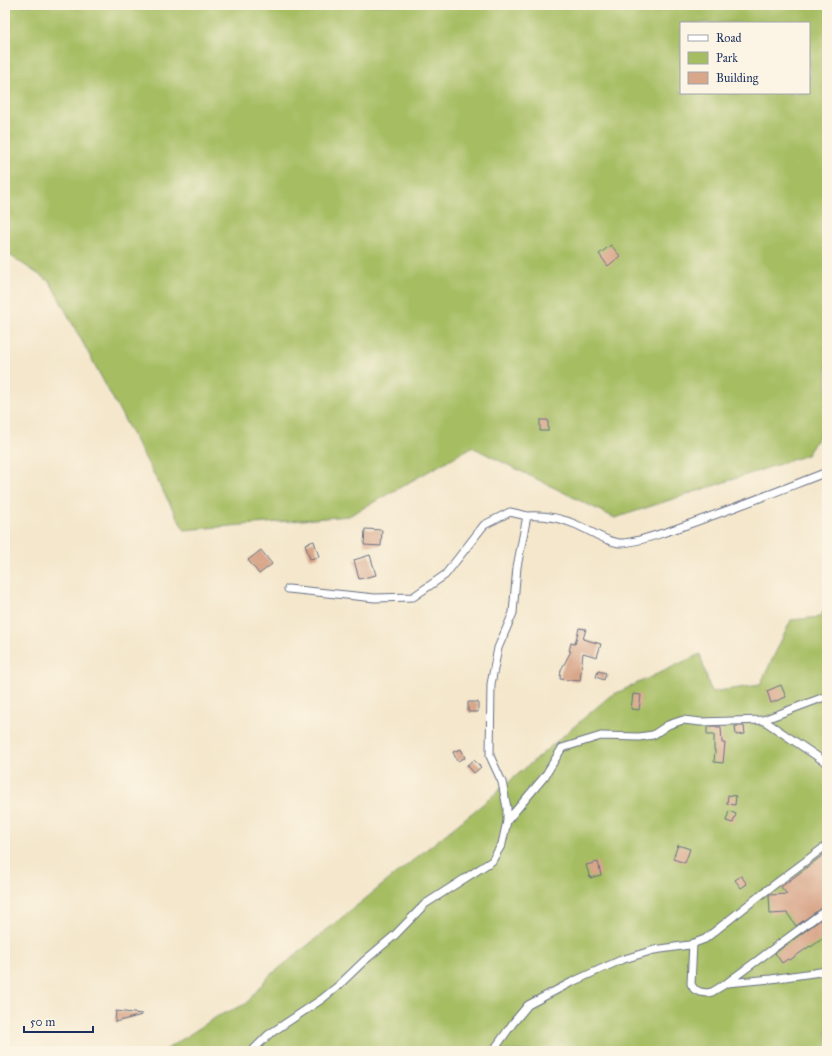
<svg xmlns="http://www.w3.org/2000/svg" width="832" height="1056" font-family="'IM FELL Great Primer',serif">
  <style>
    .green { fill: #a6bd62; stroke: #607660; fill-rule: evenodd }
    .building { fill: #d8a689 }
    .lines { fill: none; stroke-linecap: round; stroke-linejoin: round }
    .minor-casing { stroke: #676f84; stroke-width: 9 }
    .minor { stroke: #fff; stroke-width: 7 }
  </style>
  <rect width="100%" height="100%" fill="#fcf5e5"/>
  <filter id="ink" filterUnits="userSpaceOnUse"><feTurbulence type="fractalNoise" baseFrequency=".025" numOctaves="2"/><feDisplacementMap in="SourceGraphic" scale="8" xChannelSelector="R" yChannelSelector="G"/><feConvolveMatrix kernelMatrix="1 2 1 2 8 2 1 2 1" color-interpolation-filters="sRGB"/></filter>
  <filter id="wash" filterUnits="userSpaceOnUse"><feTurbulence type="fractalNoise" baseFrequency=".012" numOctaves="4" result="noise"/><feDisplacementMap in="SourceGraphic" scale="16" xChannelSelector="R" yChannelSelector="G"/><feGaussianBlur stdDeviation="0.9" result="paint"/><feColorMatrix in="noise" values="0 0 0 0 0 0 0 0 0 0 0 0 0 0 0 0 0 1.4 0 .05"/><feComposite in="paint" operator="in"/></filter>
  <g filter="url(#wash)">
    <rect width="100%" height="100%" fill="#f4e7cc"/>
    <path class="green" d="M5 5H827V423L807 455 615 518 472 447 349 516 184 530 50 282 5 252ZM681 23H809V93H681Z
      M827 605V1051H164L218 1016 246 1004 267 978 483 804 610 696 700 654 711 692 760 685 791 620 820 617Z"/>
    <g id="blocks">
      <path class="building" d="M611 245 620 256 608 266 599 254Z
        M540 420H548V431H540Z
        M365 529 382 530 381 546 364 545Z
        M314 541 319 557 310 559 305 544Z
        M261 550 272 564 259 574 248 560Z
        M370 555 376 575 359 579 354 560Z
        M579 628 586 629 583 639 601 644 597 657 583 653 580 681 560 679 561 670 571 651H569L571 643 575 644Z
        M598 671 606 673 604 680 596 677Z
        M781 685 786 697 771 703 767 691Z
        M633 694 641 695 639 710 631 709Z
        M468 702H478V712H468Z
        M735 726H744L745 734 736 735Z
        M707 727H721L722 743H725L723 763 714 762 715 750H714V735H707Z
        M461 749 465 758 457 761 453 752Z
        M474 760 481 767 474 773 467 765Z
        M728 795 736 796 735 805 727 804Z
        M729 811 736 814 733 823 726 821Z
        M678 845 690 849 685 863 673 859Z
        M827 852V904L796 926 787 913 770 914 769 895 787 894 781 887Z
        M598 862 601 875 590 878 586 865Z
        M741 876 747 884 741 888 735 880Z
        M827 915V944L822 939 811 947 810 946 790 960 788 959 782 963 775 953Z
        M116 1011 142 1014V1015L115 1022Z"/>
    </g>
  </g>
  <g filter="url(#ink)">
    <use href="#blocks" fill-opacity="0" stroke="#676f84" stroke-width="1"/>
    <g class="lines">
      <defs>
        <path id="minor" d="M527 516C544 515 561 518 577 525 591 531 604 541 619 543 632 544 656 535 669 531 723 513 775 492 827 472
          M763 720 827 763
          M507 821 545 776 562 748 601 736 639 737 653 735 668 725 683 720 701 722 763 720 827 696
          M693 943 691 984 694 989 700 992 707 993 712 992 727 983 771 979 827 971
          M728 982 827 909
          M252 1051 268 1035 322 999 338 986 364 961 395 935 425 904 492 861 502 844 507 821V808L502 782 490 756 491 684 498 648 513 613 517 567 527 516 510 512 484 525 445 575 413 597 375 598 288 589
          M493 1051 513 1023 528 1005 572 982 621 960 654 950 689 945 705 939 758 897 827 845"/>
      </defs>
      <use href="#minor" class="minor-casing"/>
      <use href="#minor" class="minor"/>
    </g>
  </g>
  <rect width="832" height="1056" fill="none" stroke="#fcf5e5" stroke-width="20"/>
  <rect x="680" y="22" width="130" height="72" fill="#fcf5e5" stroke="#a2a6af"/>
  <rect x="688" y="35" width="20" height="6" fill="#ffffff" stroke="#a2a6af"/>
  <text x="716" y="42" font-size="12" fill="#1b2f5e">Road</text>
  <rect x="688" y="52" width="20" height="12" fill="#a6bd62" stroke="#a2a6af"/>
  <text x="716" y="62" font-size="12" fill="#1b2f5e">Park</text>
  <rect x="688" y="72" width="20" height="12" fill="#d8a689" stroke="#a2a6af"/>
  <text x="716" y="82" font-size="12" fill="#1b2f5e">Building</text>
  <path d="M24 1026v6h69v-6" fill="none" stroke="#1b2f5e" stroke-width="2"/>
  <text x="30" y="1026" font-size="12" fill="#1b2f5e" stroke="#fcf5e5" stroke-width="3" paint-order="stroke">50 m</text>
</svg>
